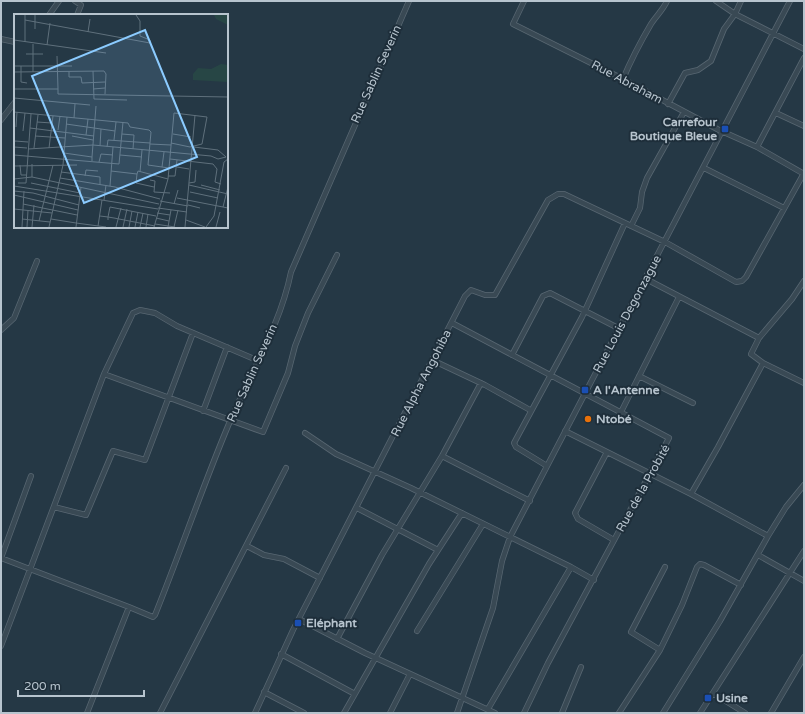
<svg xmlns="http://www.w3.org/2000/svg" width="805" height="714" font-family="'Varela Round',sans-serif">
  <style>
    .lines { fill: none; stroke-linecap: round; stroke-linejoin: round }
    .minor-casing { stroke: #586772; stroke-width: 6 }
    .minor { stroke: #394954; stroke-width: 4.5 }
    .transit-dot { fill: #1a4fb4; stroke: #1e2e3a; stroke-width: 1.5 }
    .food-dot { fill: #e8710a; stroke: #1e2e3a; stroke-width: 1.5 }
    .labels { text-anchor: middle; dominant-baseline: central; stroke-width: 4; stroke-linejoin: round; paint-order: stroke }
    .street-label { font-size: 12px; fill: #b7c4ce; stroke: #1e2e3a }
    .poi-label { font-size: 12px; font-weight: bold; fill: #b7c4ce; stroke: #1e2e3a; text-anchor: start }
    .inset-road { fill: none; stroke: #5f707c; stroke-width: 1 }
    .view { fill: #8bcbff; fill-opacity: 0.15; stroke: #8bcbff; stroke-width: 2 }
    .inset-edge { fill: none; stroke: #b7c4ce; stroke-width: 2 }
  </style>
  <rect width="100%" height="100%" fill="#253845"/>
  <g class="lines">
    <defs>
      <path id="minor" d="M75 1 81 5 77 15
        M524 1 513 24 617 76 719 130 757 147 804 174
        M716 1 735 14 804 49
        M49 15 59 1
        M1 39 15 42
        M623 79C631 60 641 41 651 24 656 16 663 10 667 1
        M668 104 685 73 698 70 711 61 724 29 735 14 741 1
        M776 113 804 126
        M1 120 15 102
        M757 147 804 58
        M704 168 784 208
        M631 226 640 208 642 192 647 178 684 112
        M646 279 759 338
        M804 281 792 299 759 338 751 354 763 363 804 383
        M452 323 669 438 548 663 524 713
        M1 330 14 318 37 261
        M512 355 543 296 550 293 620 329
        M432 360 485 385 530 410
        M104 374 263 432 288 373 295 346 308 313 337 255
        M639 376 693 403
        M203 411 227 347
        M621 412 679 297
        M565 431 691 494 768 536
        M305 433 336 454 411 488 571 567
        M607 452 575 513 578 519 614 540
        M442 456 530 501
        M547 466 516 447 514 443 582 317 625 223
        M31 476 1 558 129 607
        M691 494 718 447 763 363
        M54 507 86 515 113 451 145 460 193 333
        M357 508 438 550
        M247 546 264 555 284 559 320 578
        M758 555 804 581
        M299 619 365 653 495 713
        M417 631 483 524
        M337 639 382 555 442 456 481 383
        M1 646 104 374 133 313 140 310 155 313 177 326 259 361
        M660 650 631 632 665 567
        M281 654 353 693
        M264 692 304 713
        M713 693 745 713
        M488 709 571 567 594 580
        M87 713 129 607 153 617 155 615C180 553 202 488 228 426 249 375 280 327 291 272L409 1
        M160 713 286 468
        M255 713 293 630 465 296 471 290 485 295H495L548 200 558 194H564L665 242 736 282 742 281 746 277 804 173
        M344 713 429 564 462 513
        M390 713 410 674
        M457 713 493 608 502 561 510 537 790 1
        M562 713 581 667
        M619 713 660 650 682 605 697 567 700 564 704 565 741 585
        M663 713 720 621 768 536 786 507 804 485
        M700 713 804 551
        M771 713 804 657"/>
    </defs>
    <use href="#minor" class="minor-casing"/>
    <use href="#minor" class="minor"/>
  </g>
  <g class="transit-dot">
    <rect x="721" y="125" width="8" height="8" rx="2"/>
    <rect x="581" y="386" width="8" height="8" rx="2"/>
    <rect x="294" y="619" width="8" height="8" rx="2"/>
    <rect x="704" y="694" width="8" height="8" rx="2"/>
  </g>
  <circle class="food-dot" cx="588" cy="419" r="4"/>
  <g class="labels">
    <g class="street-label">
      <text transform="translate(376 74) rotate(-66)">Rue Sablin Severin</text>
      <text transform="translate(627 82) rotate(28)">Rue Abraham</text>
      <text transform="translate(627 314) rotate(-62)">Rue Louis Degonzague</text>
      <text transform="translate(252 373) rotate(-66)">Rue Sablin Severin</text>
      <text transform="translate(421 383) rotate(-63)">Rue Alpha Angohiba</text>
      <text transform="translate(643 488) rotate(-61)">Rue de la Probité</text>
    </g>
    <g class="poi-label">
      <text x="717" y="122" text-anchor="end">Carrefour<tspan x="717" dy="14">Boutique Bleue</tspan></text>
      <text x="593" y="390">A l'Antenne</text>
      <text x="596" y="419">Ntobé</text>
      <text x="306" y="623">Eléphant</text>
      <text x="716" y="698">Usine</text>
    </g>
  </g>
  <g transform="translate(14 14)">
    <rect width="214" height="214" fill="#253845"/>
    <path d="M200 1H214V11L202 5ZM207 50 214 51V68L179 66V60L184 54 197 55Z" fill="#274645"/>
    <path class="inset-road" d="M11 1V6L136 29V26L126 22V7L122 1M21 1V15M11 6V28M74 18 76 5M0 26 92 39M33 31 36 9M12 40H29M43 42 44 75M0 52H58M7 52V68L13 69M55 57V63H67L68 69 91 68M79 57 80 85 113 86M0 58 90 57 92 60 91 80M19 58V30M0 75H44V80L214 83M79 75 91 74M0 84 76 91M0 98 114 109 116 113 135 116 137 118 134 151 155 154M60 104 61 90M23 108 38 109M52 110 101 117M2 113 3 98M16 114 80 122M44 116 46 102M9 117 11 99M108 120 120 121 119 135M159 120 177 123M72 121 74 105M21 122 51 124M58 122 79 126M100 126 102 108M0 129 1 127 14 128M136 130 157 131M86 132 87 115M0 133 13 134M93 133 94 126 136 129M20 134 24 101M35 134 39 102M14 135 79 131 197 142 204 145 212 143 204 136 180 133M50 139 78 143V147M0 141 105 150 109 108M106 141 128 143M78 143 82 92M156 145 199 150 203 155 201 168 207 170M85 148 87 140 99 141M6 151 7 161H12M0 152 63 151M148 153 150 138M163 153 175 155M97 157 123 160 124 157 154 165M47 158 86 163V171M126 158 128 136M123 160 122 169 140 173M71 162 72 156 84 157M154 162H161L163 146M18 163V150M46 164 101 173 146 185M0 165 18 163 145 190M136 166 141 167 140 178 156 179M4 169H12L17 100M17 169 66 179M175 169 181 168 182 156M175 171 214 180M187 171 206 176M0 172 144 195M96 172 99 133M0 177 19 179 65 191M176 178 204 184M0 181 64 196M163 184 214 194M90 186 92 171M146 187 174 192M9 190 63 201M160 190 164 176M174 191 186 194M209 193 214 173M144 194 173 198M0 195 38 199M143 199 156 201M86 202 94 203 96 193 142 202M142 204 155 207M8 205 36 208M37 205 62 209M94 206V203L100 204 141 212M172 206 191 213M25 207 39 151M62 209 92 213M141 210 161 213M84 212 88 186M8 213 10 177M13 213 14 196M18 213 20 191M35 213 49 151 53 103M62 213 67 173M102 213 107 194M109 213 113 195M115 213 118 197M121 213 124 198M126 213 129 199M132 213 134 200M140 213 154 165 160 99 193 103 188 130 176 133 157 129M154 213 157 196M160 213 164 196M171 213 181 101M192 213 200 202 210 148 214 145M202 213 206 198"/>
    <path class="view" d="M131 16 183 143 70 189 18 62Z"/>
    <rect width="214" height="214" class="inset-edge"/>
  </g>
  <rect width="805" height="714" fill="none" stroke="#b7c4ce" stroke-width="4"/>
  <path d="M18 690v6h126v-6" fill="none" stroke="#b7c4ce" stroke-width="2"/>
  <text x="24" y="690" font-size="12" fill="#b7c4ce" stroke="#1e2e3a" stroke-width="3" paint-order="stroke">200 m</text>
</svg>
